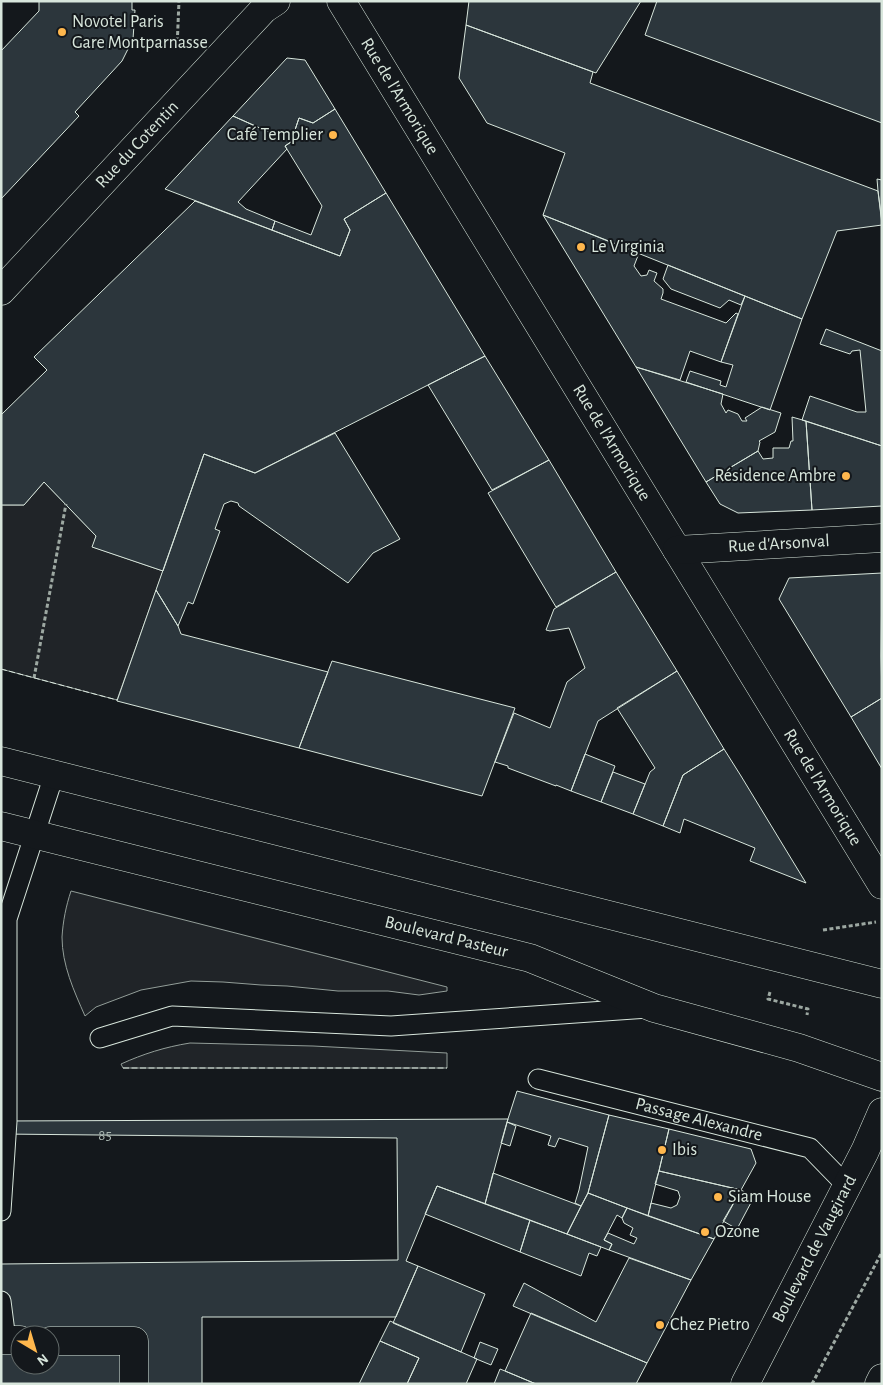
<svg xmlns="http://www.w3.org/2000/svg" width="883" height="1385" font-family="'Alegreya Sans',sans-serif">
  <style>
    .green { fill: #202428; stroke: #939e99 }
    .building { fill: #2c363c; stroke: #d8e6dc; fill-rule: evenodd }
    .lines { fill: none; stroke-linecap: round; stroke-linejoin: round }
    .lane-casing { stroke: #d8e6dc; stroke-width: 21 }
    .street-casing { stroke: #d8e6dc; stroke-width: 29 }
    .secondary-casing { stroke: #d8e6dc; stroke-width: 29 }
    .path { stroke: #9da8a2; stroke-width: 3; stroke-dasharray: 4 2.5; stroke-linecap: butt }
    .lane { stroke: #14181c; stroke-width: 19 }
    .street { stroke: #14181c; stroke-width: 28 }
    .secondary { stroke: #14181c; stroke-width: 28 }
    .fence { stroke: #d8e6dc; stroke-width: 1; stroke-dasharray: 6 2.5; stroke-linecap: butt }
    .poi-dot { fill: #ffb74d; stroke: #14181c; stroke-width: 2 }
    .labels { text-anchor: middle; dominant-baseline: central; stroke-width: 4; stroke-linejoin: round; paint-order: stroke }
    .number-label { font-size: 15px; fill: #adbab4 }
    .poi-label { font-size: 18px; fill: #d8e6dc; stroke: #14181c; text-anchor: start }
    .street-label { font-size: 18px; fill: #d8e6dc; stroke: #14181c }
  </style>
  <rect width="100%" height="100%" fill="#14181c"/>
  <path class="green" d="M44 482 96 536 93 547 163 571 117 700 1 669V505H24Z
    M71 891 447 987V991L419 995 388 991H338L287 986 261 985 223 982 191 981 141 990 96 1007 85 1016C74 991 62 965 62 937 63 921 66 906 71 891Z
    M190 1043 313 1046 447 1053V1068H123L121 1064C143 1054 165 1047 190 1043Z"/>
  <path class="building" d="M39 1H132V10H135L133 39 122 61 75 112 79 116 1 199V51L39 11Z
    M469 1H641L596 73 466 25Z
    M657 1H882V123L645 35Z
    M466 25 593 72 590 83 878 191 882 225 837 231 802 319 543 215 565 153 487 123 459 78Z
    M287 58 305 60 335 109 313 123 299 118 291 142 233 116Z
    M335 109 386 193 344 219 350 230 340 256 272 230 275 221 311 235 322 206 285 146 291 142 299 118 313 123Z
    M233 116 291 142 285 146 287 149 238 202 246 209 275 221 272 230 165 189Z
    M877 179 882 180V222L878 191Z
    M386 193 485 356 255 473 204 454 163 571 92 547 96 536 44 482 24 505H1V415L47 370 34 357 194 202 195 201 340 256 350 230 344 219Z
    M543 215 639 253 634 266 641 276 647 275 649 270 657 273 654 281 663 289V293L661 299 726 323 736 313 738 314 721 362 690 351 680 380 636 367Z
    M668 265 745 296 741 305 729 300 720 308 671 289 663 279Z
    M745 296 802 319 770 410 686 382 690 371 721 381 720 385 726 387 733 365 721 362Z
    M826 329 882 351V446L802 420 810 396 857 412H866L860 350 852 351 850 354 820 344Z
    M485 356 549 460 492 490 428 385Z
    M636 367 723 394 721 404 726 413 728 410 738 414 742 421H747L745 418 762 407 781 413 775 432 759 441 760 442 758 451 706 482Z
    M792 417 806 421 812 510 738 513 720 504 706 482 758 451 763 459 773 458V448H789L791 441H793Z
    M806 421 882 446V506L812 510Z
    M335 433 400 539 373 553 348 583 239 506 238 503 231 501 224 504 215 529 220 531 193 604 188 602 178 626 156 590 204 454 255 473Z
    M549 460 616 572 556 607 488 493Z
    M616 572 677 671 598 721 571 791 556 785V786L508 768V766L495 762 514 713 550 728 567 682 585 668 569 628 550 631 546 630 554 609Z
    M882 573 881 656 882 698 851 717 779 599 789 578Z
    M156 590 178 626 181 634 328 672 299 748 117 701Z
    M332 661 515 708 482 796 299 748Z
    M677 671 724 749 683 775 663 826 633 814 650 772 655 768 617 708Z
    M882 698V769L851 717Z
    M724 749 741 776 806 883 750 861 755 848 684 819 680 833 663 826 683 775Z
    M585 754 615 766 601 802 571 791Z
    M613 772 645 784 633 814 601 802Z
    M517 1091 609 1115 588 1193 581 1206 575 1203 579 1190 588 1147 559 1138 555 1147 548 1145 551 1136 507 1122Z
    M609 1115 669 1129 648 1216 588 1193Z
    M508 1119 485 1204 437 1186 406 1261 418 1266 396 1317H202V1384H1V1121ZM20 1335H50V1365H20Z
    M507 1122 516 1126 510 1146 501 1143Z
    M669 1129 751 1149 756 1163 741 1190 659 1171Z
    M1 1134 397 1138 398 1260 1 1264Z
    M659 1171 741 1190 714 1239 648 1216 651 1203 671 1208 677 1205 680 1197 678 1191 655 1184Z
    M493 1173 581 1206 567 1234 485 1204Z
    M437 1186 530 1220 520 1252 425 1214Z
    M741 1190 754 1197 737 1229 723 1221Z
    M588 1193 627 1208 622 1218 617 1215 604 1240 612 1244 609 1250 567 1234Z
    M627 1208 714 1239 691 1280 609 1250 612 1244 604 1240 608 1233 634 1244 637 1238 630 1235 633 1228 624 1223 622 1218Z
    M530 1220 601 1247 597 1256 589 1253 581 1276 520 1252Z
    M629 1258 691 1280 647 1363 513 1306 524 1283 596 1322Z
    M418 1266 485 1294 461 1352 393 1323Z
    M531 1313 647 1363 636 1384H536L505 1371Z
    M390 1321 477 1359 466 1384H407L419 1358 380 1341Z
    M380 1341 419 1358 407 1384H359Z
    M480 1342 498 1349 491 1365 474 1358Z
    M500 1369 505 1371 536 1384H494Z"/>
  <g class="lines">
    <defs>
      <g id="lane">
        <path d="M100 1038 172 1016 391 1026 648 1008"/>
        <path id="s1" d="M538 1079 810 1148 847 1186"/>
        <path d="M1 1211 7 1121V919L54 775"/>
        <path d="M1 1301 6 1340"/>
      </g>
      <g id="street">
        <path id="s2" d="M341 1 882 885"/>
        <path id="s3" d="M1 291 264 9 276 1"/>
        <path id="s4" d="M677 550 882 538"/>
        <path d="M1 1340H20"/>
        <path d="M50 1341H134V1384"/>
      </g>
      <g id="secondary">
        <path d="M1 761 882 984"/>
        <path id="s5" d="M1 826 530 958 654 1008 799 1048 882 1077"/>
        <path id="s6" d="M745 1384 865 1151 882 1112"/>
        <path d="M879 1384 882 1378"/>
      </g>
    </defs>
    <use href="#lane" class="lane-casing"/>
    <use href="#street" class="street-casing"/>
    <use href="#secondary" class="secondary-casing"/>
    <path class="path" d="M177 48 179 1
      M34 678 66 504
      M823 930 876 922
      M770 992 768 999 808 1009 807 1015
      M812 1384 882 1252"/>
    <use href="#lane" class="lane"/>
    <use href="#street" class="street"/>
    <use href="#secondary" class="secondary"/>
    <path class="fence" d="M1 669 117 700
      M123 1068H447"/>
  </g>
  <g class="poi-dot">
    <circle cx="62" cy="32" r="5"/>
    <circle cx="333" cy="135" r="5"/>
    <circle cx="581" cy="247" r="5"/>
    <circle cx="846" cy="476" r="5"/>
    <circle cx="662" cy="1150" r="5"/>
    <circle cx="718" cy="1197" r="5"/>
    <circle cx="705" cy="1232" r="5"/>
    <circle cx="660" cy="1325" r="5"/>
  </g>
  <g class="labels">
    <g class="number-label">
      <text x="105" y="1135">85</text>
    </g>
    <g class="poi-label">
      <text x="72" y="22">Novotel Paris<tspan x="72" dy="21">Gare Montparnasse</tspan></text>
      <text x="323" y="135" text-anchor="end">Café Templier</text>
      <text x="591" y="247">Le Virginia</text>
      <text x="836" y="476" text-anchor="end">Résidence Ambre</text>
      <text x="672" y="1150">Ibis</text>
      <text x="728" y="1197">Siam House</text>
      <text x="715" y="1232">Ozone</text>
      <text x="670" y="1325">Chez Pietro</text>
    </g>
    <g class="street-label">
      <text stroke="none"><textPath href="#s2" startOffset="112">Rue de l'Armorique</textPath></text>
      <text stroke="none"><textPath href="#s3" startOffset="200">Rue du Cotentin</textPath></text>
      <text stroke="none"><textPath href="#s2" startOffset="518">Rue de l'Armorique</textPath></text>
      <text stroke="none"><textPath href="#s4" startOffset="102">Rue d'Arsonval</textPath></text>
      <text stroke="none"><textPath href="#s2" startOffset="922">Rue de l'Armorique</textPath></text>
      <text stroke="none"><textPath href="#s5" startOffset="459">Boulevard Pasteur</textPath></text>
      <text stroke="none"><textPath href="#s1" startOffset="166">Passage Alexandre</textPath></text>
      <text stroke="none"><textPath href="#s6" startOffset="152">Boulevard de Vaugirard</textPath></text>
    </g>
  </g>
  <rect width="883" height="1385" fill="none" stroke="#d8e6dc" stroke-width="5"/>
  <g transform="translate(35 1350) rotate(142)"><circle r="24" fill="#14181c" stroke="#626a69"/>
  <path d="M0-4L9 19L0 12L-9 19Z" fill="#ffb74d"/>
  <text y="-8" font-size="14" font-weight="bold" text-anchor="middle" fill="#d8e6dc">N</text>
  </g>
</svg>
